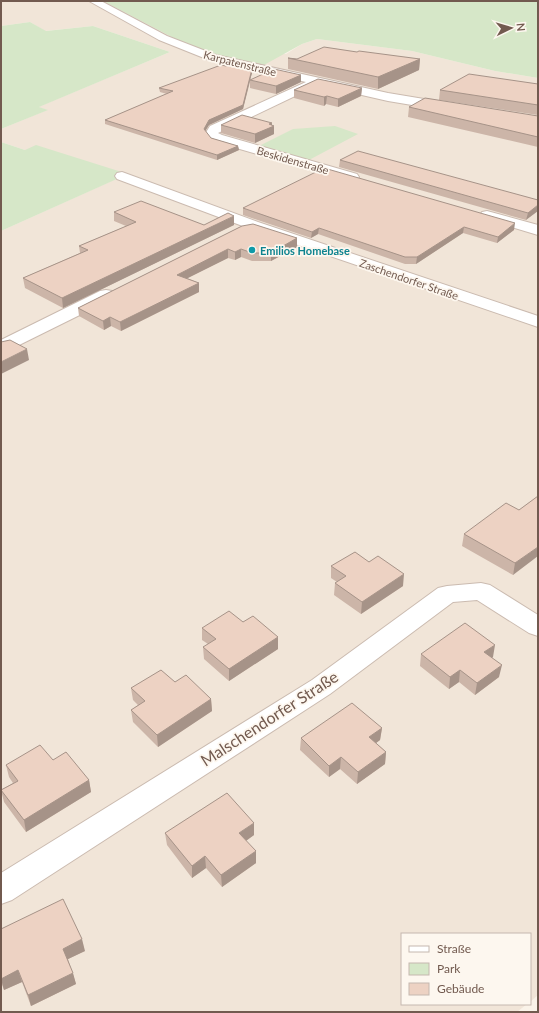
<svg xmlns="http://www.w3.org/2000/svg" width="539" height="1013" font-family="Lato,sans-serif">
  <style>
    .residential { fill: #f1e5d8 }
    .green { fill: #d6e7c8 }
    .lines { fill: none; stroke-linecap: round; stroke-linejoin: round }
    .minor-casing { stroke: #cbbbb0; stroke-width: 2 }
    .minor { fill: #fff; fill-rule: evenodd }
    .wall { fill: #ccb5a8 }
    .shaded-wall { fill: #a69388 }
    .building { fill: #edd2c3; stroke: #a69388 }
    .culture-dot { fill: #0f9aa8; stroke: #fdf7ef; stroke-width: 1.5 }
    .labels { text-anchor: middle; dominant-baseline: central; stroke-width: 3.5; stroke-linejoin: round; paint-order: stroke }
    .far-street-label { font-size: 11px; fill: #725a4f; stroke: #fdf7ef }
    .far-culture-label { font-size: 11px; font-weight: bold; fill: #0d838f; stroke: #fdf7ef; text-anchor: start }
    .near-street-label { font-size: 16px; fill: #725a4f; stroke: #fdf7ef }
  </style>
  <rect width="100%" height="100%" fill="#faf3e9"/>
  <path class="residential" d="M1 1H103L185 44 286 54 302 44 317 39 412 51 495 71 538 78V995L530 1002V934H402V1004H527L517 1012H1V231L127 174 25 150 1 142V129L47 110 38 107 170 52 93 26 45 31 30 22 1 26Z"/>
  <path class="green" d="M103 1H538V78L495 71 412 51 317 39 302 44 264 65 221 56 185 44Z
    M30 22 46 31 93 26 170 52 39 107 48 110 1 129V26Z
    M335 126 358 134 309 160 259 146 293 129Z
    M1 142 25 150 36 145 128 174 1 231Z"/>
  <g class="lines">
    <defs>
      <path id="minor" d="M89 1H101L167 36 216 55 388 93 448 103 452 104 454 107 452 110 448 111 388 101 318 85 218 133 222 135 357 174 359 177 357 180 352 181 347 180 212 141 205 134 210 126 306 82 209 60 159 40Z
        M122 172 258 222 538 316V327L248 228 117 179 115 176 117 173Z
        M487 211 538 225V235L482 218 480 215 482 212Z
        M106 290 112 291 114 295 112 299 7 351 1 352V340L100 291Z
        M481 583 490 585 538 615V636L529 633 477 600 453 602 330 694 12 900 1 904V873L312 680 438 588 447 586Z"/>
    </defs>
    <use href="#minor" class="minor-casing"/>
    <use href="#minor" class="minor"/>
  </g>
  <path class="wall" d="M357 52 420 59 419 70 378 89 288 69V58L297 59Z
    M252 73 250 80 301 75V82L276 94 250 88V82L243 109 209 125 205 131 211 138 238 146 239 150 217 160 105 124V120L167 94 160 92 159 88Z
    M538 84V115L439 100 440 90Z
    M362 88 361 96 338 107 326 104 324 106 294 98V90Z
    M409 107 538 116V147L408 117Z
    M221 125 274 134 255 143 221 133Z
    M340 160 538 200 526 220 339 167Z
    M243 208 514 230 497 243 463 233 416 264H405L318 234 311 238 243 215Z
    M114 212 204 225H234L63 308 25 288 23 278 80 253 79 246 126 226 114 221Z
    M242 226 297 238V247L271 261H252L241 257 235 260 228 258 187 278 199 283V292L121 331 111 326 104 330 79 316 78 308Z
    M538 496 513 575 462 546 464 534 519 510Z
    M331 566 403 586 361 614 334 595 335 583 337 582 331 578Z
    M243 622 278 637V649L229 681 204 659 203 647 208 644 202 640V628Z
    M421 654 493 657 492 658 499 677 475 695 459 682 449 689 420 666Z
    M175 682 211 699 212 711 158 747 133 722 131 710 138 705 133 700 131 688Z
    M382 728 380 740 376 743 386 752 385 764 357 784 340 769 329 777 300 750 301 738Z
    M53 760 89 780 91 792 26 832 4 802 1 790 13 783 9 777 6 765Z
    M165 833 254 835 246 841 256 863 222 887 206 868 192 878 167 845Z
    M1 929 85 951 68 959 76 984 31 1006 22 982 4 990 1 982Z"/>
  <path class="shaded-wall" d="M420 59 419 70 378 89V77Z
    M252 69V73L250 80 243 109 209 125 204 133V129L209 120Z
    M301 75V82L276 94V86Z
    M362 88 361 96 338 107V99Z
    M327 96 326 104 324 106V97Z
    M272 123V127L274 126V134L255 143V134Z
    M238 146 239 150 217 160V155Z
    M538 205V211L526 220 528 213Z
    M234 216V225L63 308 62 298Z
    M515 223 514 230 497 243 498 237Z
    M464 227 463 233 416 264 417 257Z
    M319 228 318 234 311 238 312 232Z
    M297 238V247L271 261V253Z
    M228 249V258L178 283 177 275Z
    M241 249V257L235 260V252Z
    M199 283V292L121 331 120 322Z
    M110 317 111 326 104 330 103 321Z
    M27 349 29 360 1 374V362Z
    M538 547V556L513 575 515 563Z
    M404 574 403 586 361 614 362 602Z
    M278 637V649L229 681V669Z
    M495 645 493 657 482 664 484 652Z
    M502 665 499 677 475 695 477 683Z
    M460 670 459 682 449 689 450 677Z
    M211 699 212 711 158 747 157 735Z
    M382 728 380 740 368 749 369 737Z
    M386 752 385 764 357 784 358 772Z
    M341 757 340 769 329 777V766Z
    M89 780 91 792 26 832 24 820Z
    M254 823V835L240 845 239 833Z
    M256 851V863L222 887 221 875Z
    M205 856 206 868 192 878V866Z
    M82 939 85 951 66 960 63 949Z
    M18 970 22 982 4 990 1 979Z
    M73 973 76 984 31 1006 28 995Z"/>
  <path class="building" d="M324 47 357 52 359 51 420 59 378 77 288 58 297 59Z
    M230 64 252 69 243 105 209 120 204 129 211 138 238 146 217 155 105 120 173 91 159 88 221 65 226 66Z
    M274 69 301 75 276 86 250 80Z
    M469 74 538 84V105L440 90Z
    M318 79 362 88 338 99 327 96 324 97 294 90Z
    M425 98 538 116V137L409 107Z
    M242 115 272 123 269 124 274 126 255 134 221 125Z
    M358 151 538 200V205L528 213 340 160Z
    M324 168 515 223 498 237 464 227 417 257H405L319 228 312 232 243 208Z
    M141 201 204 225 228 213 234 216 62 298 23 278 88 250 79 246 136 222 114 212Z
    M253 224 297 238 271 253H252L241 249 235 252 228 249 177 275 199 283 120 322 110 317 103 321 78 308 242 226Z
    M10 340 27 349 1 362V342Z
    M538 496V547L515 563 464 534 506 503 519 510Z
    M355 552 369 562 378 556 404 574 362 602 335 583 346 576 331 566Z
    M229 611 243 622 253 616 278 637 229 669 203 647 216 639 202 628Z
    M465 623 495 645 484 652 502 665 477 683 460 670 450 677 421 654Z
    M161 670 175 682 186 675 211 699 157 735 131 710 145 701 131 688Z
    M352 703 382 728 369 737 386 752 358 772 341 757 329 766 301 738Z
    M40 745 53 760 66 752 89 780 24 820 1 790 18 781 6 765Z
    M227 793 254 823 239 833 256 851 221 875 205 856 192 866 165 833Z
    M63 899 82 939 63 949 73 973 28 995 18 970 1 979V929Z"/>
  <circle class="culture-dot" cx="252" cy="250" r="4"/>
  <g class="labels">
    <g class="far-street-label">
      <text transform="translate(240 63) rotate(14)">Karpatenstraße</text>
      <text transform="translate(293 160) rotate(16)">Beskidenstraße</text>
      <text transform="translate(409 279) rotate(19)">Zaschendorfer Straße</text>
    </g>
    <g class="far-culture-label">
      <text x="260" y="250">Emilios Homebase</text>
    </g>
    <g class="near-street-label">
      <text transform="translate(269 718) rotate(-33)">Malschendorfer Straße</text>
    </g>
  </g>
  <rect width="539" height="1013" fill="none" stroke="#725a4f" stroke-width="4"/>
  <rect x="401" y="933" width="130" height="72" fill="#fdf7ef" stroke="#c5b8af"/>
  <rect x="409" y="946" width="20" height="6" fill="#ffffff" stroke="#c5b8af"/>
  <text x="437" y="953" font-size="12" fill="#725a4f">Straße</text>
  <rect x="409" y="963" width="20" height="12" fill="#d6e7c8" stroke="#c5b8af"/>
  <text x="437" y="973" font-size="12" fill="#725a4f">Park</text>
  <rect x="409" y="983" width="20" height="12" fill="#edd2c3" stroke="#c5b8af"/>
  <text x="437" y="993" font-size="12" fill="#725a4f">Gebäude</text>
  <g transform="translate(511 28) rotate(85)" stroke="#fdf7ef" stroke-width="3" paint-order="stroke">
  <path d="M0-3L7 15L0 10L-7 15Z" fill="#725a4f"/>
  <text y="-6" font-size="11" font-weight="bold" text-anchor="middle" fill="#725a4f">N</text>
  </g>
</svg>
